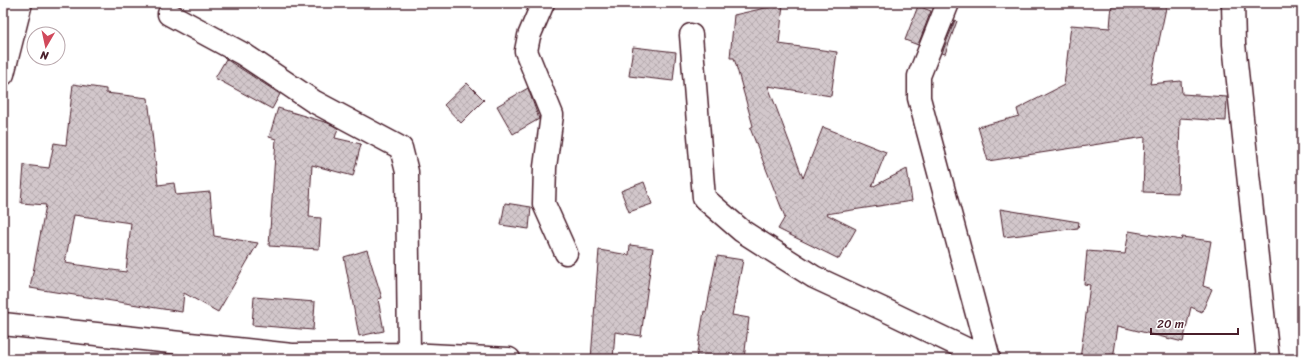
<svg xmlns="http://www.w3.org/2000/svg" width="1305" height="362" font-family="Sriracha,sans-serif">
  <style>
    .building { fill: url(#building-cross-hatch); stroke: #4a1f2b; fill-rule: evenodd }
    .lines { fill: none; stroke-linecap: round; stroke-linejoin: round }
    .minor-casing { stroke: #4a1f2b; stroke-width: 25 }
    .minor { stroke: #fff; stroke-width: 22 }
  </style>
  <defs>
    <pattern id="building-cross-hatch" width="8" height="8" patternUnits="userSpaceOnUse"><rect width="8" height="8" fill="#d2c7cb"/><path d="M0 0l8 8M0 8l8-8" fill="none" stroke="#b6aaae"/></pattern>
  </defs>
  <rect width="100%" height="100%" fill="#fff"/>
  <filter id="ink" filterUnits="userSpaceOnUse"><feTurbulence type="fractalNoise" baseFrequency=".025" numOctaves="2"/><feDisplacementMap in="SourceGraphic" scale="8" xChannelSelector="R" yChannelSelector="G"/><feConvolveMatrix kernelMatrix="1 2 1 2 8 2 1 2 1" color-interpolation-filters="sRGB"/></filter>
  <g filter="url(#ink)">
    <path class="building" d="M1112 3H1167L1150 84 1181 81 1182 94 1227 97 1226 121 1180 118 1178 193 1143 192 1145 137 988 161 978 127 1019 116 1017 109 1064 85 1071 25 1110 28Z
      M783 4 779 44 837 52 831 96 768 86 803 178 823 127 886 152 872 187 907 169 912 201 826 214 856 229 839 259 778 229 785 217 750 128 753 126 734 58H730L734 15Z
      M918 6 931 11 918 45 905 40Z
      M955 20 957 21 945 54 942 53Z
      M633 47 676 52 673 81 629 76Z
      M226 59 280 94 272 109 215 78Z
      M467 83 484 100 461 123 444 105Z
      M73 84 106 89V93L148 98 158 185 174 183 176 195 210 192 214 236 258 243 218 312 184 293 182 312 30 288 46 205 21 203 24 165 49 168 54 143 66 145ZM74 215 131 223 126 272 65 263Z
      M528 88 539 119 513 134 497 106Z
      M278 108 328 123 338 128 335 138 361 144 353 176 312 165 309 217 321 218 319 249 269 246 276 139 269 137Z
      M644 182 652 204 629 212 621 191Z
      M505 203 531 207 529 229 501 225Z
      M1000 209 1079 222 1078 228 1004 237Z
      M1129 231 1181 240 1182 237 1211 241 1203 286 1212 289 1202 312 1191 307 1183 342 1118 326 1113 359H1080L1090 285 1084 284 1087 251 1125 254Z
      M630 245 653 248 641 336 615 332 613 359H591L596 290 597 288H596L599 250 629 255Z
      M367 250 382 298 378 299 384 331 359 336 344 257Z
      M717 256 743 260 732 315 749 318 744 359H696L704 311 706 312Z
      M254 297 315 302 313 330 252 325Z"/>
    <g class="lines">
      <defs>
        <path id="minor" d="M543 3 529 36 526 51 552 115 545 167 544 204 566 253
          M948 3 919 76V98L989 359
          M1233 3 1234 44 1268 359
          M169 14 243 54 313 101 401 148 407 172 409 354
          M691 35 704 198 742 231 814 277 883 309 987 359
          M3 74 21 3
          M3 324 292 355 409 354 509 359"/>
      </defs>
      <use href="#minor" class="minor-casing"/>
      <use href="#minor" class="minor"/>
    </g>
  </g>
  <rect width="1305" height="362" fill="none" stroke="#fff" stroke-width="16"/>
  <rect x="8" y="8" width="1289" height="346" fill="none" stroke="#4a1f2b" stroke-width="1.5" filter="url(#ink)"/>
  <g transform="translate(46 46) rotate(189)"><circle r="19" fill="#ffffff" stroke="#b7a5aa"/>
  <path d="M0-3L7 15L0 10L-7 15Z" fill="#d1495b"/>
  <text y="-6" font-size="11" font-weight="bold" text-anchor="middle" fill="#4a1f2b">N</text>
  </g>
  <path d="M1151 328v6h87v-6" fill="none" stroke="#4a1f2b" stroke-width="2"/>
  <text x="1157" y="328" font-size="12" fill="#4a1f2b" stroke="#ffffff" stroke-width="3" paint-order="stroke">20 m</text>
</svg>
